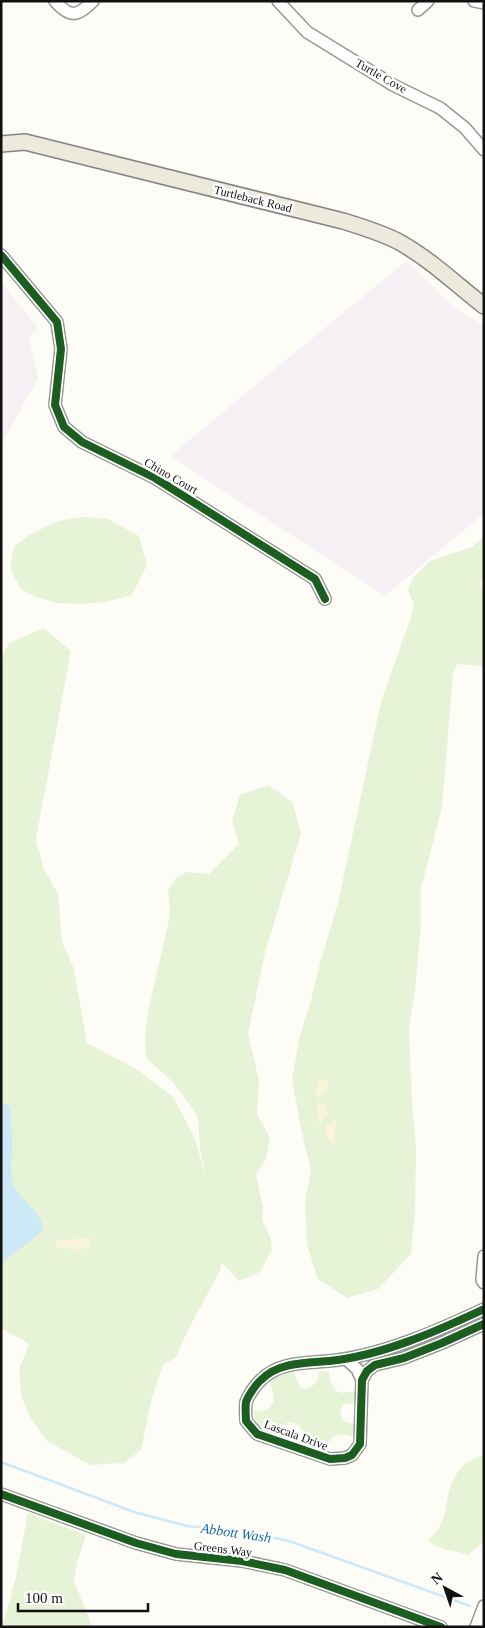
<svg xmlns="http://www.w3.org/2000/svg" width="485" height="1628" font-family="Georgia,serif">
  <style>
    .industrial { fill: #f5f0f3 }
    .green { fill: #e7f3d7 }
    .sand { fill: #fcf4d9 }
    .water { fill: #cde8f7 }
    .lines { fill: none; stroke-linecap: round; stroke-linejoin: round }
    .stream { stroke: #cde8f7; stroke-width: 2.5 }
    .minor-casing { stroke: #979795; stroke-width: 14 }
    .major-casing { stroke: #858482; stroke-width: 18 }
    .minor { stroke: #fffffe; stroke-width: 11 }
    .major { stroke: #ede9dc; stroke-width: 15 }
    .cycleway-casing { stroke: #fff; stroke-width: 11 }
    .cycleway { stroke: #1b5e20; stroke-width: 8 }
    .labels { text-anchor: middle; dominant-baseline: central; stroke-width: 5; stroke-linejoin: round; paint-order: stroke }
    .street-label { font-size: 12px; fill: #111; stroke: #fff }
    .water-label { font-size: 14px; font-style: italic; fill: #1768a6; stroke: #fff }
  </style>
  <rect width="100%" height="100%" fill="#fdfcf7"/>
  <path class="industrial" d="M406 261 457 310 484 325V513L385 596 170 456Z
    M1 282 38 328 29 337 38 378 1 445Z"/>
  <path class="green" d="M83 517 108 519 139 536 147 565 132 595 105 602 79 604 57 603 36 597 21 590 10 568 14 547 29 535 58 521Z
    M484 536V578L480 581 484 597V666L457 664 453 674 442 808 421 888V924L415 991 409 1028 412 1100 416 1148 415 1212 411 1254 378 1289 347 1298 318 1279 307 1245 305 1201 311 1171 300 1124 292 1079 300 1035 311 1000 320 963 338 903 381 702 410 620 414 604 408 590 412 579 430 561 472 547Z
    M44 628 71 651 36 839 44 870 58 893 62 941 74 969 87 1043 138 1070 173 1097 194 1136 206 1177 200 1149 198 1117 174 1083 146 1058 145 1034 149 1007 167 929 170 910 168 890 176 878 186 872 209 874 239 844 232 821 240 795 268 785 293 803 301 834 265 953 248 1033 259 1081 257 1114 270 1138 266 1159 256 1175 263 1207 262 1220 270 1237 272 1250 260 1272 239 1281 221 1262V1269L190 1326 175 1358 163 1365 151 1401 141 1450 124 1463 90 1465 47 1441 31 1419 21 1396 19 1369 29 1345 22 1339 1 1329V659L9 643Z
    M318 1371H329L330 1381 336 1391 342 1393 358 1391V1403L344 1404C340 1409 340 1413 342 1420L350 1423 357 1424 356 1438C339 1431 332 1434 323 1450L300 1441 301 1428C291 1418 283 1423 275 1432 263 1428 253 1425 254 1410 273 1415 279 1397 269 1383L279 1376 295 1372V1376L301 1388 306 1389C314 1385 321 1381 318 1371Z
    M484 1455V1542L468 1555C452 1548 440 1553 428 1539 456 1522 437 1482 469 1462 474 1459 478 1456 484 1455Z
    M28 1513 86 1535 77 1562 74 1581 90 1621 91 1627H2L16 1577Z"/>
  <path class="sand" d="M320 1079H324L328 1083 329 1086 324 1092 322 1098 317 1097 316 1094Z
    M319 1102 325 1105 328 1113 322 1121 320 1122 317 1115V1104Z
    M335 1120 337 1124 334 1133 336 1142 333 1144 331 1143 324 1130 325 1126Z
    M69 1239 74 1240 78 1238H88L90 1243 89 1246 86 1249 79 1245 80 1252H76L67 1246 57 1249 55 1247 56 1243 58 1240 64 1241Z"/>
  <path class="water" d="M1 1104H7L10 1107C10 1119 12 1130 12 1142 12 1152 10 1176 13 1184 20 1200 42 1212 43 1229L27 1244 6 1258 2 1266 3 1284 1 1290Z"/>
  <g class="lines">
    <path class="stream" d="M1 1462 134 1512 187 1526 239 1531 289 1541 470 1606"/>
    <defs>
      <path id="minor" d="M55 1C70 18 77 17 93 1
        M278 1 307 32 393 85 440 108 465 128 484 150
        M474 1 484 3
        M418 10 428 1
        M1 255 57 322 61 349 55 405 64 427 82 442 155 478 315 579 325 599
        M484 1256 482 1280 484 1283
        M484 1309C437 1331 381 1356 329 1361 306 1363 278 1362 261 1380 256 1384 248 1396 246 1402 245 1408 246 1416 246 1421L257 1434 330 1459 345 1458 352 1455 360 1444 362 1380 367 1371 375 1365 404 1358 442 1343 484 1324
        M346 1359 357 1369 362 1380
        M1 1494 136 1543 176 1554 242 1561 285 1570 441 1627
        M476 1627 484 1606"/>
      <path id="major" d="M1 144 25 142 343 221C362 227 383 233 401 243 431 260 457 285 484 306"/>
    </defs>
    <use href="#minor" class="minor-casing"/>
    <use href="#major" class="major-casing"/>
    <use href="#minor" class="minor"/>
    <use href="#major" class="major"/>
    <defs>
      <path id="cycleway" d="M1 255 57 322 61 349 55 405 64 427 82 442 155 478 315 579 325 599
        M484 1309C437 1331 381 1356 329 1361 306 1363 278 1362 261 1380 256 1384 248 1396 246 1402 245 1408 246 1416 246 1421L257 1434 330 1459 345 1458 352 1455 360 1444 362 1380 367 1371 375 1365 404 1358 442 1343 484 1324
        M1 1494 136 1543 176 1554 242 1561 285 1570 441 1627"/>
    </defs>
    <use href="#cycleway" class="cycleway-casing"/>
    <use href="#cycleway" class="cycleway"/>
  </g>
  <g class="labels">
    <g class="street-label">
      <text transform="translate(381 76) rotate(30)">Turtle Cove</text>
      <text transform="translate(253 199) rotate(14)">Turtleback Road</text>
      <text transform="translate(171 476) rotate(30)">Chino Court</text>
      <text transform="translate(296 1435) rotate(20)">Lascala Drive</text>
      <text transform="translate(223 1549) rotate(7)">Greens Way</text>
    </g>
    <g class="water-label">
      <text transform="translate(236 1533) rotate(8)">Abbott Wash</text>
    </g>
  </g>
  <rect width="485" height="1628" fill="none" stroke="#111111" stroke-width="5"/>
  <g transform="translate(445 1588) rotate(320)" stroke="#ffffff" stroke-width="4" paint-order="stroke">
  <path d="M0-4L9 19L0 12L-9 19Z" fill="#111111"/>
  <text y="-8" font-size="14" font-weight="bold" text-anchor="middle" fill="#111111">N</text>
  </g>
  <path d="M18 1603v8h130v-8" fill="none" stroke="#111111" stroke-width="2.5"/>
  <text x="25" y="1603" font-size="15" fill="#111111" stroke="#ffffff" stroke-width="4" paint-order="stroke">100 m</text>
</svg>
